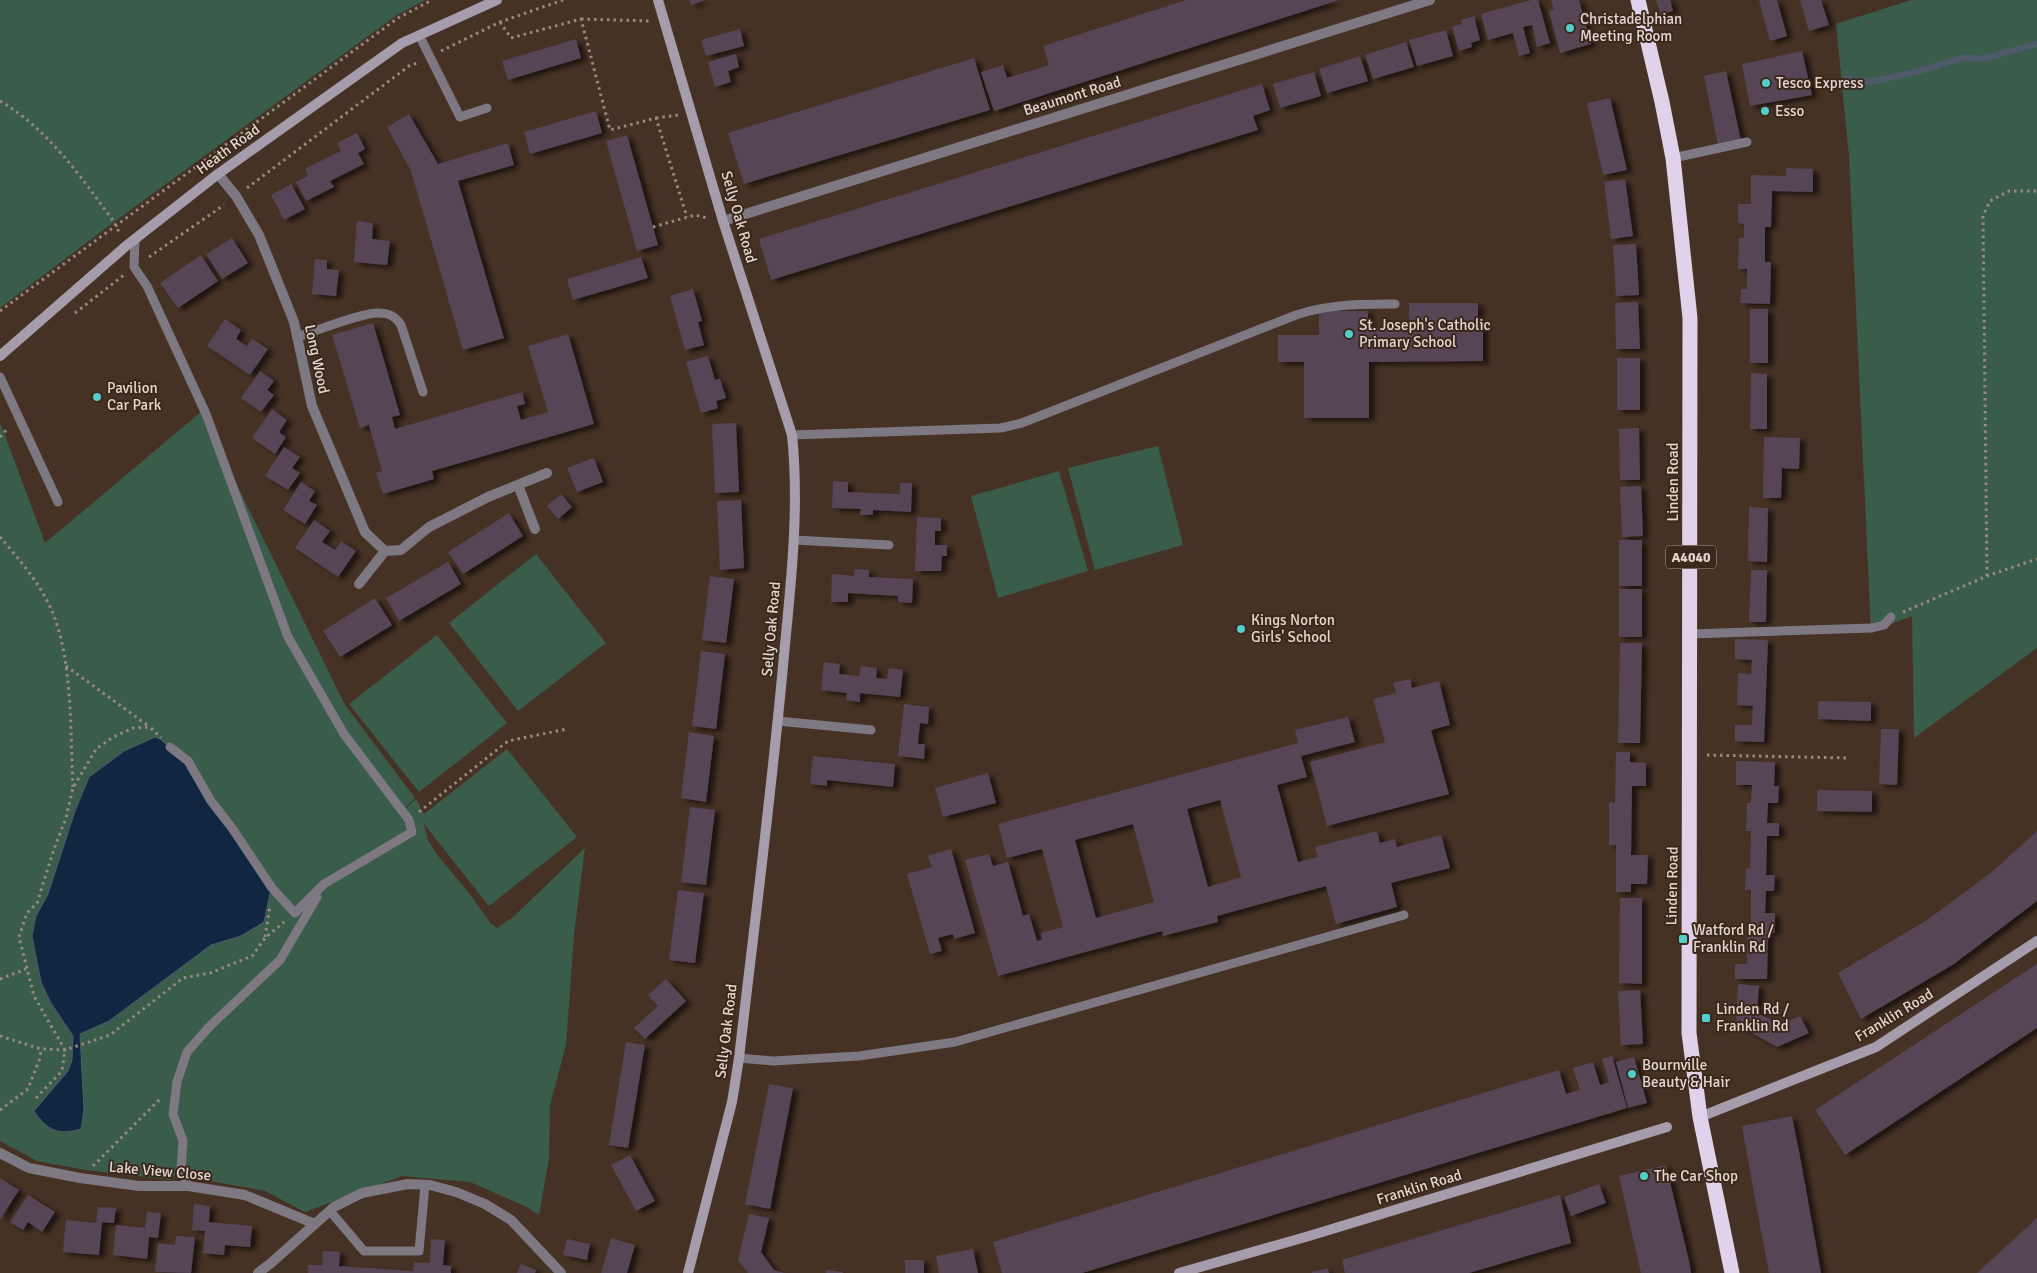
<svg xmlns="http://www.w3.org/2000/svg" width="2037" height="1273" font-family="Signika,sans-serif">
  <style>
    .green { fill: #3a5c4b }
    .water { fill: #102641; stroke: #4f5b6b }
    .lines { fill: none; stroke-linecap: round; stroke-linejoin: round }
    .stream { stroke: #4f5b6b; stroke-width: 6 }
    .building { fill: #564455; fill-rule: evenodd; filter: url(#shadow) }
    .path { stroke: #99897f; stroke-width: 3; stroke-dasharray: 2.5 4; stroke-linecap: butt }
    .lane { stroke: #7d7882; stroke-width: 9 }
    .street { stroke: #7d7882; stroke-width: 10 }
    .secondary { stroke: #a59cac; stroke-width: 10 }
    .highway { stroke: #dfd2ea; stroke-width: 15 }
    .poi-dot { fill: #53cdc9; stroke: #3b281c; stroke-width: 2 }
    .labels { text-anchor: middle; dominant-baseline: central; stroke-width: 4; stroke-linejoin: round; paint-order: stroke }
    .shield { fill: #3b281c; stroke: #b1a299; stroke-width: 1 }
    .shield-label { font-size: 14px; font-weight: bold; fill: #e3d6ce }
    .poi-label { font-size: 15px; fill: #e3d6ce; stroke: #3b281c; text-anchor: start }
    .street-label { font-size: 15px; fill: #e3d6ce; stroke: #3b281c }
  </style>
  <defs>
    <filter id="shadow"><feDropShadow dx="5.5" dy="3" stdDeviation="2.5" flood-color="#0009"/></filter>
  </defs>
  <rect width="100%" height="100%" fill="#463225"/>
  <path class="green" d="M0 0H425L397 15 114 222 0 308Z
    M1911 0H2037V648L1914 738 1912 616 1871 632 1849 156 1836 24Z
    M201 412 345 705 415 798 395 818 416 799 424 814 507 749 577 837 489 906 424 824 428 840 435 852 472 897 491 924 497 928 512 918 585 848 574 935 566 1045 550 1105 549 1158 539 1215 527 1207 470 1182 402 1176 305 1212 265 1191 199 1179 181 1169 170 1180 86 1170 37 1161 0 1141V422L45 543Z
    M1158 446 1183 545 1095 570 1068 468Z
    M1059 471 1088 571 998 598 971 496Z
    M536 554 606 643 518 711 449 623Z
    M437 635 507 723 419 792 349 704Z"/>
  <path class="water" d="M155 737 160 739 187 762 271 889 264 922 241 936 211 945 109 1021 80 1034 84 1111 81 1129C58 1136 47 1130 34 1111L68 1071 72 1060 73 1036 51 1003 41 982 32 936 36 916 48 894 75 811 89 777 124 751Z"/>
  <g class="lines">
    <path class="stream" d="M1846 79 1871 82 1923 70 1965 57 1982 59 2037 44"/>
  </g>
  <path class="building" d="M689 0H705L691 5Z
    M1186 0H1339L994 111 981 72 1003 65 1007 78 1049 65 1043 46Z
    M1531 0H1538L1550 43 1537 47 1532 25 1523 27 1530 53 1519 56 1513 33 1488 40 1481 14Z
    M1551 0H1579L1591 44 1560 53 1549 11 1554 10Z
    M1656 0H1670L1673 11 1661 15Z
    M1759 0H1777L1787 36 1770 41Z
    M1800 0H1821L1829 25 1809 31Z
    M1474 16 1480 40 1471 43 1472 47 1459 51 1452 27 1462 24 1461 20Z
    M740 29 744 46 706 56 701 40Z
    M1446 30 1453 56 1417 66 1409 40Z
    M576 39 581 58 508 80 502 61Z
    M1406 42 1414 67 1373 79 1365 55Z
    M1802 51 1812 95 1750 106 1742 64Z
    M736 54 739 67 728 71 731 82 715 87 708 62Z
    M1360 56 1368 81 1327 93 1319 69Z
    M974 58 990 110 744 184 728 133Z
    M1726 71 1741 141 1718 145 1704 76Z
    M1314 72 1321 96 1280 108 1273 84Z
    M1262 84 1270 110 1253 116 1258 130 771 280 759 239Z
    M1610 98 1627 170 1603 175 1587 103Z
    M596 111 602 133 530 154 524 132Z
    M409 114 438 164 508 143 514 165 458 181 504 338 463 350 411 171 387 127Z
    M357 133 365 149 358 153 364 164 330 181 334 187 306 201 296 182 308 176 305 169 341 151 337 143Z
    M627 135 658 245 637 251 606 141Z
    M1786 168 1813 169V192L1772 191 1771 227H1765V262H1771L1770 304 1740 303 1741 289H1747V269H1738L1739 238H1744V224L1738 223V204H1751V175L1786 176Z
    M1625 179 1633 236 1611 239 1604 182Z
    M291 184 305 209 284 220 271 195Z
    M357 221 373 223 372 239 390 241 387 265 354 262Z
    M232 238 248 263 222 279 206 254Z
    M1636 244 1639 295 1616 296 1613 245Z
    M201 255 218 281 178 308 160 283Z
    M641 257 648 278 573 300 567 279Z
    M315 259 327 260V269L339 270 336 296 312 294Z
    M693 289 702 321 698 322 704 345 685 350 670 296Z
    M1638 302 1640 349H1616L1615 303Z
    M1409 303H1478V326H1483V361L1369 362V418H1304V362H1278V335H1319V311H1368V327H1409Z
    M1750 309H1768V363H1750Z
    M225 319 241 330 236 339 247 346 252 339 268 349 250 375 207 346Z
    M373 323 400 415 392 417 395 429 522 392 525 404 517 406 521 420 548 412 528 346 568 334 594 424 432 471 434 479 383 494 376 473 382 471 369 425 360 428 332 335Z
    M708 356 715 380 720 379 726 398 716 401 718 408 701 413 686 362Z
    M1617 358H1640V410H1617Z
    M260 371 274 381 267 390 274 395 261 412 241 398Z
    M1751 373 1767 374V429H1750Z
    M272 409 287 420 279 432 286 437 275 454 252 438Z
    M736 423 739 492 715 493 712 424Z
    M1639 428 1640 480H1620L1619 429Z
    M1764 437 1800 438 1799 469 1782 468 1781 498H1763Z
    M284 447 300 457 292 468 300 473 288 490 265 476Z
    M594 458 603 482 577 492 567 468Z
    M833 481 848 482V492L900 494V483H912L911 512 873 510V515H860L861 509 832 508Z
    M301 482 315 491 309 501 317 505 305 524 283 510Z
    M1641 486 1643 536 1622 537 1620 487Z
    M561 494 572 507 558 519 547 506Z
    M741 500 744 568 720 570 717 501Z
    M1749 507 1768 508 1767 562 1748 561Z
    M509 513 523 536 463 574 448 552Z
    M917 517 941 518V531H935V545H947V556H942L941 571H915Z
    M314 520 330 531 322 542 335 550 341 541 356 551 338 577 295 548Z
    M1619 540H1642V586H1619Z
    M448 562 461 584 399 621 386 598Z
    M855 569 869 570V577L913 579 912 603 898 602V596L848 593V602H831L832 574 854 576Z
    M1751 570H1767L1766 622H1749Z
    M710 576 734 579 726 643 702 640Z
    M1619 589H1642V637H1619Z
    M375 598 392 625 340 657 323 631Z
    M1735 639 1768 640 1764 742 1735 741V725H1752L1753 706 1737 705 1738 673 1751 674 1752 660 1735 659Z
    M1620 643H1642L1640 743H1618Z
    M701 651 725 654 716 729 692 726Z
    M824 662 840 664 839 674 859 676 861 666 877 668 876 678 887 679 889 668 903 670 900 697 860 693V702L846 700 847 693 821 690Z
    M1410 679 1412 688 1439 681 1450 725 1431 730 1449 794 1327 826 1310 762 1385 742 1373 699 1396 693 1393 683Z
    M1818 701 1871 702V721L1818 719Z
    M904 704 929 707 928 724 920 723 919 733 918 744H925L924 759 898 756Z
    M1348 717 1355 742 1301 756 1307 777 1277 785 1298 862 1318 857 1315 847 1377 831 1380 843 1395 839 1397 847 1441 835 1450 868 1391 883 1397 907 1336 924 1326 886 1217 916 1218 922 1163 936 1162 931 998 976 965 860 989 854 993 866 1008 862 1023 916 1029 914 1037 941 1042 940 1041 933 1063 927 1042 849 1007 858 998 824 1298 743 1295 730ZM1220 800 1241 877 1208 887 1187 809ZM1133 824 1154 902 1096 918 1075 840Z
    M1881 729H1899L1897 785 1879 784Z
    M689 732 714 736 706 802 681 798Z
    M1616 752H1630V762L1646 763V786H1632L1631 855H1648L1647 884H1631V892H1616V845H1609V802L1615 803Z
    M813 756 895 764 893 787 827 780V786L810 784Z
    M1736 761 1775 762 1774 786H1779L1778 803H1768L1767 823H1779V836H1767L1766 875H1775L1774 891H1766L1765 913H1775V933L1768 932 1767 979H1735V964H1747L1748 924H1751V890H1745L1746 868 1750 869 1751 831H1746L1747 803H1751L1752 785H1736Z
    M988 773 996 803 943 817 935 788Z
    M1817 790 1872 791V812L1817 811Z
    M690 807 715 810 706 885 681 882Z
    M2037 831V901L1954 964 1861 1019 1838 973 1927 920 1992 872Z
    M951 849 975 933 954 939 953 934 938 938 942 951 930 954 907 874 932 867 928 856Z
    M678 890 704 893 695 963 669 960Z
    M1620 898H1642V984L1619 983Z
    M2037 964V1028L1845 1155 1815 1110Z
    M666 979 686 1001 645 1039 634 1028 658 1006 648 995Z
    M1738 984 1759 986 1757 1013 1781 1024 1800 1016 1809 1033 1777 1047 1736 1024Z
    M1640 990 1643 1044 1621 1045 1618 991Z
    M626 1042 645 1045 628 1148 609 1145Z
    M1612 1056 1627 1108 1082 1273H1002L993 1242 1559 1070 1566 1094 1580 1090 1573 1068 1593 1062 1600 1085 1609 1082 1602 1059Z
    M1634 1057 1647 1103 1628 1108 1616 1062Z
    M769 1084 793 1088 770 1209 745 1204Z
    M1792 1116 1801 1162 1821 1273H1769L1755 1199 1742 1126Z
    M630 1155 655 1201 636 1211 611 1165Z
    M1666 1165 1689 1261 1691 1273H1641L1629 1221 1619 1176Z
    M0 1178 19 1190 0 1220Z
    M1599 1184 1606 1203 1571 1216 1564 1197Z
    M28 1195 55 1212 42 1232 28 1222 23 1230 10 1222Z
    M1560 1195 1571 1243 1469 1273H1345L1342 1260Z
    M194 1204 210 1206 209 1222 252 1226 250 1247 225 1245 224 1255 203 1253 205 1231 192 1230Z
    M98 1207 116 1208 114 1223 102 1222 99 1255 63 1252 66 1220 96 1223Z
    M147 1212 161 1213 158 1238 149 1237 147 1259 113 1255 116 1225 145 1228Z
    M749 1214 769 1218 761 1252 774 1270 785 1273H748L738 1260Z
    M2037 1218V1273H1977Z
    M176 1236 195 1237 191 1273 155 1272 158 1243 175 1245Z
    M611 1238 635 1245 627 1273H601Z
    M431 1239 445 1240 443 1265 451 1266V1273H308V1265H322L323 1251 340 1252 339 1266 413 1271 414 1262 430 1263Z
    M567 1239 590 1244 587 1260 563 1255Z
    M973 1249 978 1273H939L936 1256Z
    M905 1260H924V1273H905Z
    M521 1264 536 1270 535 1273H517Z
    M1328 1268 1329 1273H1312V1272Z
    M826 1270 843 1272V1273H826Z"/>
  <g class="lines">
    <path class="path" d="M581 19 650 21
      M500 22 511 38 581 19 610 130 656 118 687 217
      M441 51 500 22 563 0
      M0 101C48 129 81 177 114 222L119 232
      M656 118 678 115
      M247 188 409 66 417 63
      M653 227 695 215 708 218
      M149 257 224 205
      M0 311 398 18 432 0
      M75 313 124 275
      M0 437 8 428
      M0 537C19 559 44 588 54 616 73 666 70 734 73 787
      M1987 576 1983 216 1990 201 2009 191H2037
      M1903 612 1987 576 2037 559
      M66 666 150 727
      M1707 755 1847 758
      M419 812 508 741 567 729
      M265 937 270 906
      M0 979 26 969
      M0 1036 41 1049 65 1050 110 1035 183 978 210 973 252 956 265 938 284 922
      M36 1098 62 1071 65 1050 34 996 19 937 27 913 37 903 54 849 66 818 73 788 96 749 113 737 133 728 150 727 161 738
      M0 1110 28 1089 40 1058 41 1049
      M93 1166 161 1098"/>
    <path class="lane" d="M419 35 460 117 487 108
      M1673 158 1747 142
      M135 240 134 267 147 286 206 414 288 637 344 734 409 820 412 832 324 884 295 913 272 888 232 828 211 801 188 761 170 747
      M297 337C316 331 363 312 379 313 390 313 396 317 401 325L423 392
      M0 377 58 502
      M792 435 1001 428 1022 423 1296 315C1329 304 1361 304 1395 304
      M794 540 889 545
      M1691 634 1872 628 1884 625 1891 617
      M778 721 871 730
      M739 1058 773 1061 859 1056 955 1042 1404 915
      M188 1186 181 1169 183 1141 173 1114 177 1082 187 1052 210 1026 280 960 317 897
      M330 1211 364 1251H419L425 1185"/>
    <path class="street" d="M218 174 236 196 259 235 294 322 312 406 365 532 385 551 401 550 429 527 488 497 547 473
      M723 221 1430 0
      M518 485 535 529
      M359 584 385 551
      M0 1153 29 1168 80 1178 139 1186H188L245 1195 315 1224
      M258 1273 271 1263 334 1207 362 1193 408 1184 430 1185 456 1192 485 1204 511 1220 561 1273"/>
    <path class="secondary" d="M658 0 723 221 792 435C800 512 790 590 783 666 771 797 754 928 739 1058L732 1102 688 1273
      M0 356 126 246 218 174 402 43 497 0
      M1700 1117 1876 1047 2037 941
      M1179 1273 1309 1236 1667 1127"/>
    <path class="highway" d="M1638 0 1662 102 1673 158 1690 318 1689 1033 1700 1117 1732 1273"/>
  </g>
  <g class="poi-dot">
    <circle cx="1570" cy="28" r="5"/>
    <circle cx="1766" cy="83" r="5"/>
    <circle cx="1765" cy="111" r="5"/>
    <circle cx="1349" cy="334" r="5"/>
    <circle cx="97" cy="397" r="5"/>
    <circle cx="1241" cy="629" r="5"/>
    <rect x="1678" y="934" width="10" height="10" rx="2.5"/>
    <rect x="1701" y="1013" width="10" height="10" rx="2.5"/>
    <circle cx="1632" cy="1074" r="5"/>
    <circle cx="1644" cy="1176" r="5"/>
  </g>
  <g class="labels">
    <rect class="shield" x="1666" y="545.5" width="50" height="23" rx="4"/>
    <g class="shield-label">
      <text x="1691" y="557">A4040</text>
    </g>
    <g class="poi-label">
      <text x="1580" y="19">Christadelphian<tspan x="1580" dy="17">Meeting Room</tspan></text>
      <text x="1776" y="83">Tesco Express</text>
      <text x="1775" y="111">Esso</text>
      <text x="1359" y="325">St. Joseph's Catholic<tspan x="1359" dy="17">Primary School</tspan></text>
      <text x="107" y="388">Pavilion<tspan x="107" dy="17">Car Park</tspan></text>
      <text x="1251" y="620">Kings Norton<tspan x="1251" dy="17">Girls' School</tspan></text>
      <text x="1693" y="930">Watford Rd /<tspan x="1693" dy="17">Franklin Rd</tspan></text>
      <text x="1716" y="1009">Linden Rd /<tspan x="1716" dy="17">Franklin Rd</tspan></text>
      <text x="1642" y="1065">Bournville<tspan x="1642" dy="17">Beauty &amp; Hair</tspan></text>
      <text x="1654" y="1176">The Car Shop</text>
    </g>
    <g class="street-label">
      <text transform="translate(1072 96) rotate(-17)">Beaumont Road</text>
      <text transform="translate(228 149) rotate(-36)">Heath Road</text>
      <text transform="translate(739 217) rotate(74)">Selly Oak Road</text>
      <text transform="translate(317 359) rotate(78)">Long Wood</text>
      <text transform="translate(1673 482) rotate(-90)">Linden Road</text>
      <text transform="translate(771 629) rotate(-85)">Selly Oak Road</text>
      <text transform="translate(1672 886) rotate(-89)">Linden Road</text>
      <text transform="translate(1894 1015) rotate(-31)">Franklin Road</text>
      <text transform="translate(726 1031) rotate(-83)">Selly Oak Road</text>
      <text transform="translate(160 1171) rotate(5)">Lake View Close</text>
      <text transform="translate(1419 1187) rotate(-17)">Franklin Road</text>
    </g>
  </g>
</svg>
